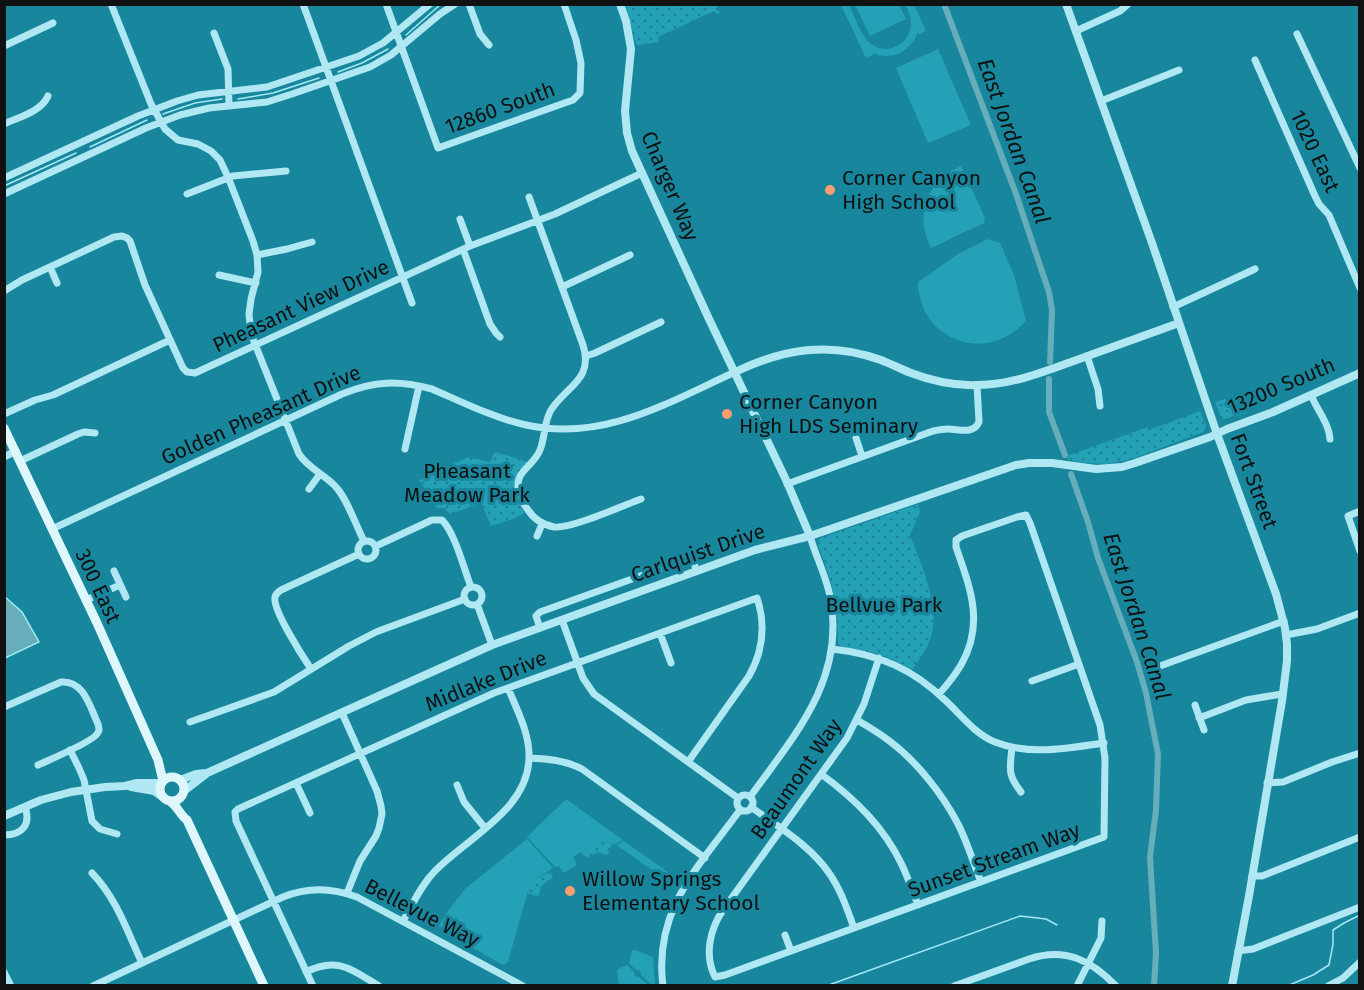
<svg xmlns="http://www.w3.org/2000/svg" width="1364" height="990" font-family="'Fira Sans',sans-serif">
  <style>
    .grass { fill: #24a1b6 }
    .park { fill: url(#park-dots) }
    .water { fill: #67adba; stroke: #a1e9f4; stroke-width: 1.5 }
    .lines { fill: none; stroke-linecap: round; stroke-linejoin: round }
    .stream { stroke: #a1e9f4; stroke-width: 1.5 }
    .canal { stroke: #67adba; stroke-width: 6 }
    .minor { stroke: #afe8f2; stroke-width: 7 }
    .tertiary { stroke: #afe8f2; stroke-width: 8 }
    .secondary { stroke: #ddf7fc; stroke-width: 9 }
    .poi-dot { fill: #ff9d70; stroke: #18869c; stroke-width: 2 }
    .labels { text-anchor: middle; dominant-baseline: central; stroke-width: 6; stroke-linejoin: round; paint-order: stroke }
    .street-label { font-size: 21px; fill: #111; stroke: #18869c }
    .poi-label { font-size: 21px; fill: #111; stroke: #18869c; text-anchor: start }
    .park-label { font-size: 21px; fill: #111; stroke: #18869c }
    .water-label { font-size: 22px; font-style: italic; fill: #111; stroke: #18869c }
  </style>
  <defs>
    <pattern id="park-dots" width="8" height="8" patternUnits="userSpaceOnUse" patternTransform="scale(1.5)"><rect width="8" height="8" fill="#24a1b6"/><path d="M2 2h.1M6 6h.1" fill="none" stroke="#1e8293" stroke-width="1.8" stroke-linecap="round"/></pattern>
  </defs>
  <rect width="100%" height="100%" fill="#18869c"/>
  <path class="grass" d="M841 5H849C855 16 859 33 869 42 885 58 912 44 911 22 911 16 908 10 905 5H914L926 31 919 34 918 32C911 52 892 61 873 53V55L866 58Z
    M855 5H899L906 19 870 36Z
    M938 49 971 125 928 143 896 68Z
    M961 166 985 218 984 223 931 248C914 215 927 180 961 166Z
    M988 239 1000 243 1014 275 1026 321C987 365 919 341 918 282L958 254Z
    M566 799 623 840 615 844C599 838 586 849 573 857L577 865 563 873 559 866 555 867 527 837Z
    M527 839 553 868 536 879 528 891 508 962 503 965 445 932 444 929 439 926 447 912 466 888Z
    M624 841 679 880 678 882 665 876 659 875 617 845Z
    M635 950 653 957 655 985H652L641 975 640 970H636L629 963 632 951Z
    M627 965 634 972 635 976 639 977 648 985H619L617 970Z"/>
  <path class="park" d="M625 5H716L720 13 717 14 714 11 658 37 659 42 640 45H637C632 35 630 16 625 5Z
    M1241 394 1247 413 1224 419 1221 417 1215 402Z
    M1200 411 1206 426 1203 432 1132 459 1106 464 1086 463 1068 460 1067 456 1148 427 1149 430Z
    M495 452 520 459 528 463C509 480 514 492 524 513L513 519 491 526 481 503 450 514 444 508H437L419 480 468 457 490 462Z
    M918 504 920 512 910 535C920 562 940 605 932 633 929 647 920 658 912 670L894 660 878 654 840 646 838 642C838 603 832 582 818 545V541L821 538Z
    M606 842 612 844 608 854 605 855 598 852 588 857 584 856 581 852 594 844Z
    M550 871 553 877 541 886 539 895 536 896 527 893 535 880Z"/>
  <path class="water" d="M4 596 22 612 39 642 5 658Z"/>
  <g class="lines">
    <path class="stream" d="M406 35 441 4
      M338 72 362 63 388 49
      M238 99 273 93 319 78
      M163 114 195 103 222 99
      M90 147 147 120
      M4 186 76 153
      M826 986 1020 916 1046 919 1057 925
      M1287 986 1313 975 1329 965 1333 944V930L1344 923 1360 915"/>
    <path class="canal" d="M944 4 1016 194 1049 292 1052 310 1050 362
      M1049 379V412L1065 455
      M1071 474 1088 522 1098 558 1137 662 1146 693 1158 754 1156 810 1150 857 1156 953 1154 986"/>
    <path class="minor" d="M111 4 151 104 165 129 178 140 198 144 211 151 220 160 228 177 253 241 257 255 258 272 251 299 249 314 251 334 299 454C309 469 324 474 335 486 347 498 356 526 364 541
      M303 4 412 303
      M386 4 438 148 573 100 580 93 581 63 576 40 564 4
      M469 4 480 34 489 45
      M1076 31 1120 11 1128 4
      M214 33 228 69 229 106
      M1297 34 1360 168
      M4 46 53 23
      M1255 60 1315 196 1319 204 1329 215 1360 288
      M1101 101 1179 70
      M4 124C19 117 41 112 48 96
      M4 178 138 116 177 101 198 95 267 87 359 56 383 43 430 4
      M4 194 146 128 180 115 209 108 267 102 292 94 370 67 391 55 440 14 455 4
      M187 194 233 176 286 171
      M529 197 583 345C594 380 566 386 551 410 544 421 545 438 540 450 536 460 529 464 523 472 513 483 520 499 528 510 534 519 543 525 554 527 571 529 622 506 641 499
      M460 219 470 246
      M463 249 490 324 496 333 500 337
      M257 255 287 249 312 242
      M50 267 57 283
      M219 275 256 283
      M562 287 630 255
      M4 291 22 280 114 237 122 236 127 238 130 241 145 285 183 368 187 372 195 373 470 246 555 214 642 173
      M1173 307 1255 269
      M586 356 595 353 661 322
      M1087 356 1098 389 1100 406
      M1311 395C1317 410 1329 423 1330 439
      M4 414 35 400 53 395 170 340
      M856 438 862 456
      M405 449 419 386
      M4 457 16 451
      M20 461 78 434 84 432 95 433
      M787 484 933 431C938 430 943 429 948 429 959 429 973 435 979 422L977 385
      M309 489 320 474
      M1360 511 1348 516 1360 551
      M52 529 342 394C374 381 398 380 432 389 462 402 494 418 526 425 603 442 667 403 735 372
      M537 536 542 524
      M358 550a9 9 0 1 1 18 0a9 9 0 1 1-18 0Z
      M376 546 432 520H442C455 533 464 569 471 587
      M114 571 126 597
      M464 596a9 9 0 1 1 18 0a9 9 0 1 1-18 0Z
      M86 600 120 585
      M477 604 492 645
      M562 620 583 678 594 694 738 798
      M540 628 536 616 540 612 685 560 688 559 693 561 697 571
      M660 633 671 663
      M1286 635 1317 629 1360 613
      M832 649C879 654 913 669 946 701 962 716 975 734 995 742 1030 756 1068 748 1104 743
      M879 658 864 704 847 738 723 910C710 929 704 955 715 977L725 975 1104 837 1105 758 1100 725 1030 523 1026 515 1017 517 962 536 956 540V547C970 587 985 624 961 665 955 675 947 685 939 694
      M1160 666 1284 621
      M311 669C303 657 272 609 275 597 276 593 277 593 281 590L359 554
      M1032 681 1079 664
      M1195 705 1204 730
      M4 707 61 682C84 680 90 707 98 724 99 729 100 730 97 734 92 742 49 760 38 765
      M342 713 377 791 381 806 382 814 379 828 376 836 360 861 347 893
      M1199 718 1246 700 1282 694
      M857 720C869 727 881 734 892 743 917 762 942 794 957 822 967 841 973 862 981 882
      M190 722 274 692 349 646 376 632 465 599
      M1012 747C1010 769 1007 774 1021 792
      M70 750 79 768 84 780 92 821 100 829 117 834
      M529 758C548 759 565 760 582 769L705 858
      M821 774C855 799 884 827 902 865 908 878 913 892 918 905
      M296 783 310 813
      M1267 783 1283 782 1332 762 1360 753
      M457 785 464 802 485 828
      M737 803a8 8 0 1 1 16 0a8 8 0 1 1-16 0Z
      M750 797C793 737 844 682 831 602 828 579 816 558 810 536
      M751 807C778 827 810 845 829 873 841 890 847 909 854 928
      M4 835C23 835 31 824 25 807
      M92 873C117 899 127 931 142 963
      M1252 876H1262L1360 837
      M403 921C413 904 421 885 435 871 467 838 528 810 529 758 530 734 517 710 508 688
      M785 935 791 951
      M1238 951 1253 949 1360 907
      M4 972 11 986
      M306 972C338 956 352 970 379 986
      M93 986 283 897C307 887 333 888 357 897L523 986
      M313 986 236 821 235 812 238 809 494 693 757 598C766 625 763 651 749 676L688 762
      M663 986C653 910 699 866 740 810
      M954 986 1029 959C1065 947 1091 960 1116 986
      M1077 986 1101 938 1102 921
      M1328 986 1343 978 1360 962"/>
    <path class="tertiary" d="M620 4 626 21 631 49 625 111 627 133 632 151 709 319 787 482 810 536
      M1066 4 1152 243 1217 434 1276 594 1285 628 1287 644V661L1282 701 1249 896 1232 986
      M735 372C783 349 829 341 881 360 891 364 901 369 911 373 932 381 955 386 978 385 1010 385 1040 373 1071 362 1107 349 1143 336 1179 323
      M180 780 196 774 207 773 492 645 755 550 810 536 1016 465 1029 463H1052L1096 469 1122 467 1135 463 1210 437 1227 429 1273 412 1360 373
      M131 787 154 791 161 796
      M184 791 206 774
      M4 816 41 800 71 792 105 787 125 786 137 783H161"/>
    <path class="secondary" d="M4 428 97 623 158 760 163 781
      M160 789a12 12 0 1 1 24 0a12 12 0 1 1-24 0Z
      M171 802C178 807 180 815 187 820L264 986"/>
  </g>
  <g class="poi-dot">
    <circle cx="830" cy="190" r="6"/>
    <circle cx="727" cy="414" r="6"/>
    <circle cx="570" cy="891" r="6"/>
  </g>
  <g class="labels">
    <g class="street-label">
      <text transform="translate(500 108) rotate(-20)">12860 South</text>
      <text transform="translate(1315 151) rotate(65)">1020 East</text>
      <text transform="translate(670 186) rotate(67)">Charger Way</text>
      <text transform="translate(301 306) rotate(-25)">Pheasant View Drive</text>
      <text transform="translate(1281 386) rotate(-23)">13200 South</text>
      <text transform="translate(261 415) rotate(-24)">Golden Pheasant Drive</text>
      <text transform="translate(1254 481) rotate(70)">Fort Street</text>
      <text transform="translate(698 553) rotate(-19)">Carlquist Drive</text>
      <text transform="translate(98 586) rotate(65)">300 East</text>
      <text transform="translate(486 681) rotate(-22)">Midlake Drive</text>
      <text transform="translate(796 779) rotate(-55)">Beaumont Way</text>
      <text transform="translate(994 860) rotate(-20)">Sunset Stream Way</text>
      <text transform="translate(422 913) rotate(27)">Bellevue Way</text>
    </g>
    <g class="poi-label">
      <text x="842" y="178">Corner Canyon<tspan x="842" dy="24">High School</tspan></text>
      <text x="739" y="402">Corner Canyon<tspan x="739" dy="24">High LDS Seminary</tspan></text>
      <text x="582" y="879">Willow Springs<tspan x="582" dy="24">Elementary School</tspan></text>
    </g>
    <g class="park-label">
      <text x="467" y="471">Pheasant<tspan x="467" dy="24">Meadow Park</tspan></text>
      <text x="884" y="605">Bellvue Park</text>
    </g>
    <g class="water-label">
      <text transform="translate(1014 141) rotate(70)">East Jordan Canal</text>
      <text transform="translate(1137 616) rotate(72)">East Jordan Canal</text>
    </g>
  </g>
  <rect width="1364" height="990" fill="none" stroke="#111111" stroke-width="12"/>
</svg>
